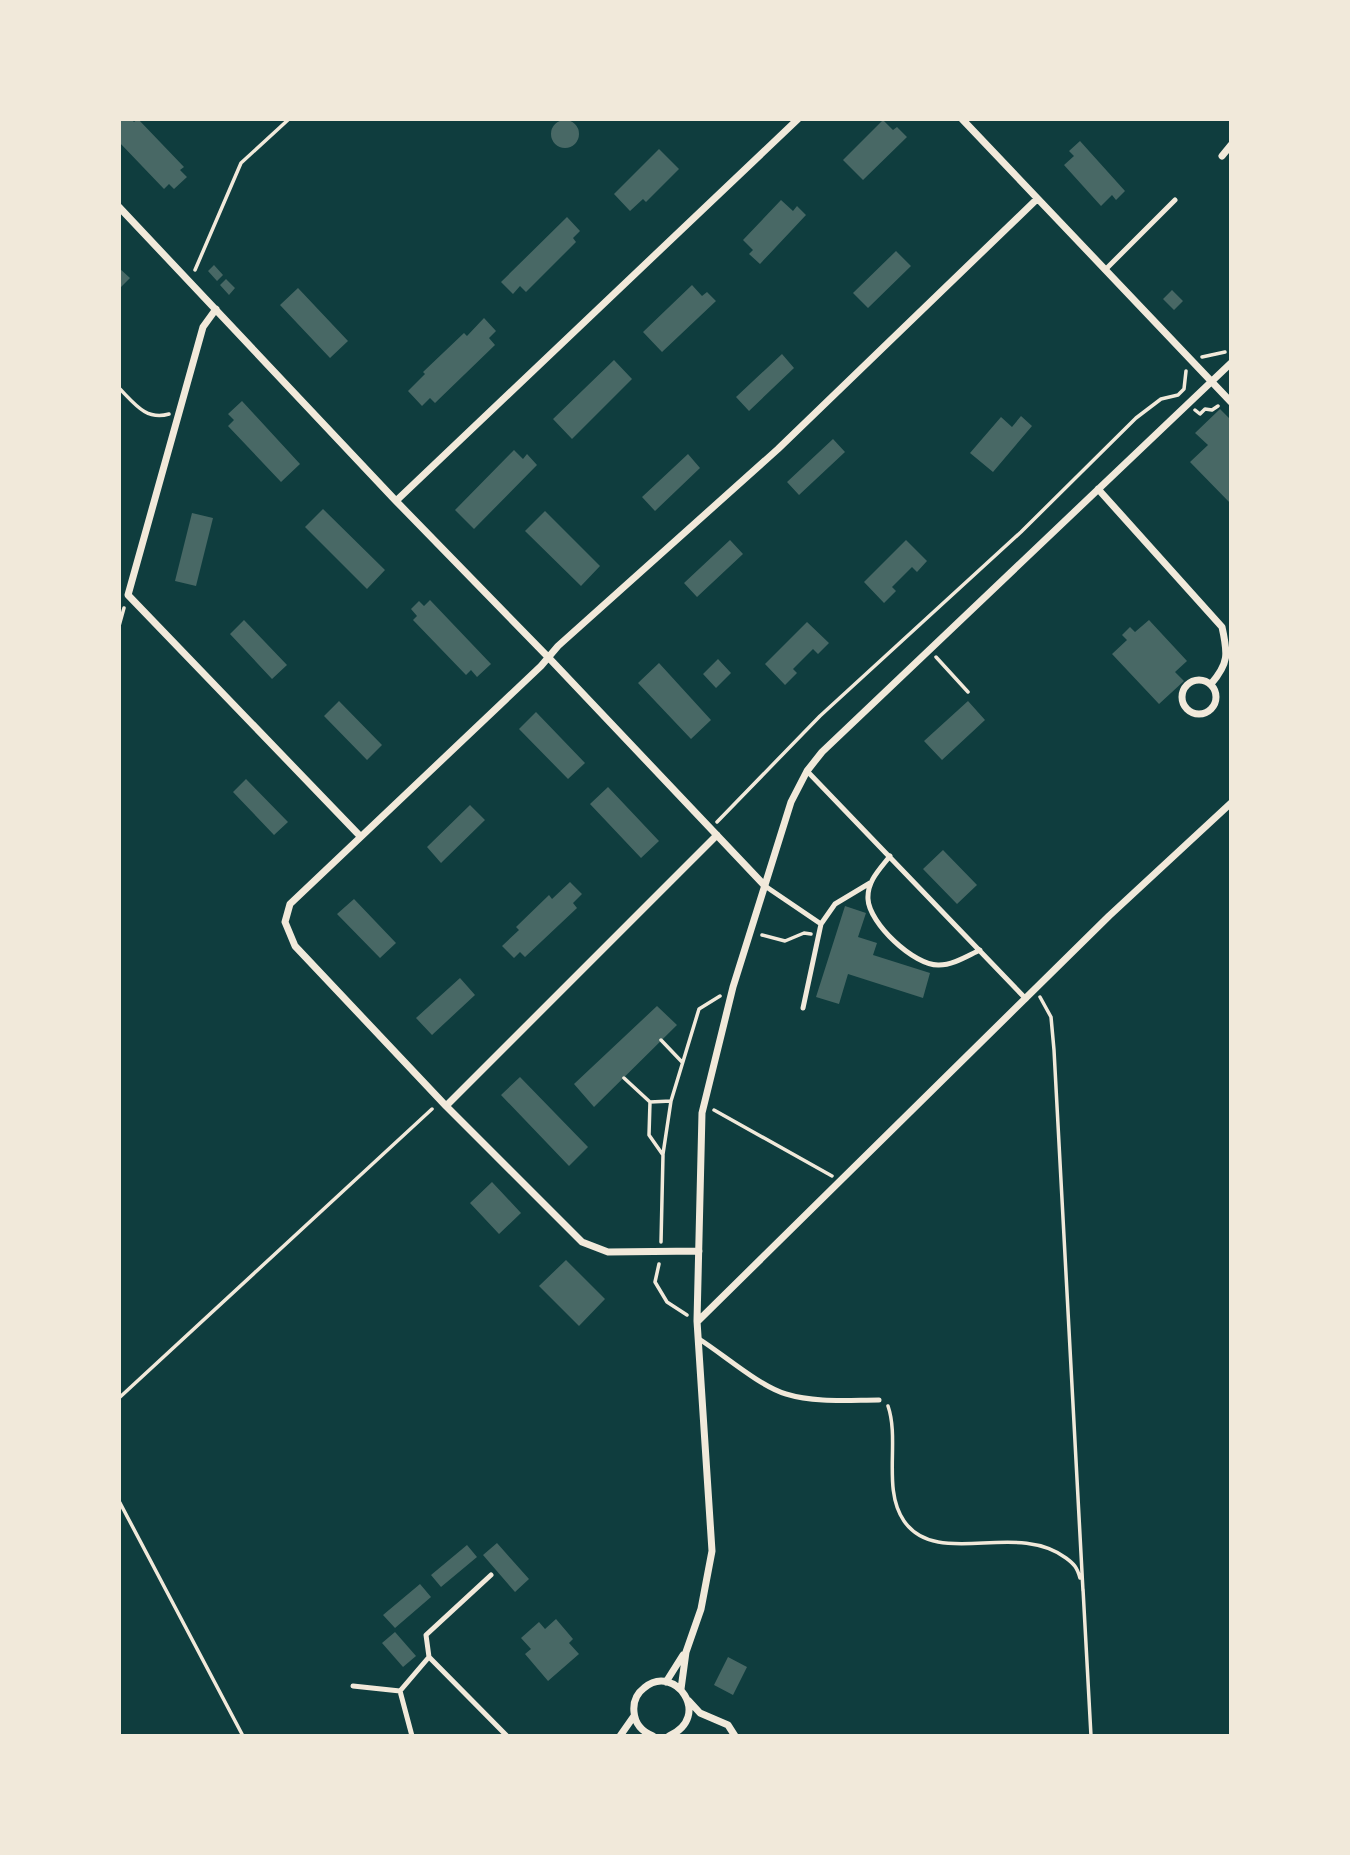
<svg xmlns="http://www.w3.org/2000/svg" width="1350" height="1855" font-family="Mulish,sans-serif">
  <style>
    .building { fill: #486865 }
    .lines { fill: none; stroke-linecap: round; stroke-linejoin: round }
    .path { stroke: #f1e9da; stroke-width: 3.5 }
    .service { stroke: #f1e9da; stroke-width: 5 }
    .minor { stroke: #f1e9da; stroke-width: 7 }
  </style>
  <rect width="100%" height="100%" fill="#0f3d3e"/>
  <path class="building" d="M122 119H131L134 122 138 119 184 167 180 170 187 177 174 189 169 184 164 189 119 142V122Z
    M883 120 893 130 897 127 907 137 863 180 843 160Z
    M551 134a14 14 0 1 1 28 0a14 14 0 1 1-28 0Z
    M1080 141 1125 191 1116 200 1112 195 1101 206 1064 165 1074 156 1069 151Z
    M659 149 679 169 646 202 643 199 630 211 614 194Z
    M781 200 793 211 797 206 806 215 760 264 749 254 753 250 743 240Z
    M567 217 580 231 573 238 576 242 526 292 520 286 513 294 501 282Z
    M896 251 911 266 868 308 853 293Z
    M214 265 223 275 217 281 208 271Z
    M119 268 130 278 119 289Z
    M226 279 235 288 229 295 220 285Z
    M692 285 702 296 707 292 716 301 662 352 643 332Z
    M298 288 348 341 330 358 280 305Z
    M1172 290 1183 301 1174 310 1163 299Z
    M484 318 496 331 489 338 495 345 435 403 430 398 422 406 408 391 425 374 423 372 464 333 467 336Z
    M782 354 794 368 749 411 736 397Z
    M614 360 632 379 572 439 553 419Z
    M242 401 300 464 281 482 228 426 234 420 228 414Z
    M1220 409 1231 420V504L1190 462 1208 445 1195 433Z
    M1021 416 1032 426 993 472 970 453 1001 417 1012 427Z
    M833 439 845 452 799 495 787 482Z
    M514 450 523 459 527 454 537 465 474 529 455 510Z
    M688 454 700 468 655 511 642 497Z
    M323 509 385 570 367 589 305 527Z
    M545 511 600 566 581 586 525 531Z
    M192 513 213 518 196 586 175 581Z
    M730 540 743 554 697 597 684 583Z
    M906 540 927 561 917 572 912 567 892 587 896 591 884 603 864 582Z
    M430 600 491 664 477 677 471 670 466 675 413 620 417 616 411 609 419 601 424 606Z
    M244 620 287 665 272 679 230 634Z
    M1149 620 1187 661 1175 672 1184 681 1159 704 1112 654 1127 640 1122 635 1130 627 1135 632Z
    M807 622 829 643 818 654 813 649 793 669 797 673 785 685 765 664Z
    M718 659 731 673 716 688 703 674Z
    M659 663 711 720 691 739 638 683Z
    M339 701 382 745 367 760 324 716Z
    M968 701 985 720 942 760 924 741Z
    M536 712 585 763 568 779 519 729Z
    M246 779 288 822 274 835 233 792Z
    M608 787 659 841 641 858 590 804Z
    M470 805 485 820 441 863 427 847Z
    M943 850 977 885 957 904 923 869Z
    M570 882 582 894 573 903 577 908 525 957 520 952 514 958 502 946 519 930 516 927 549 895 552 899Z
    M354 899 396 943 380 958 337 914Z
    M845 906 866 913 858 937 877 943 873 955 930 973 923 998 848 974 839 1004 816 997Z
    M460 978 475 995 432 1035 416 1018Z
    M657 1006 677 1025 594 1107 574 1084Z
    M520 1077 588 1147 569 1166 501 1095Z
    M492 1182 521 1213 499 1234 470 1203Z
    M566 1260 605 1299 579 1326 539 1286Z
    M497 1543 529 1579 515 1592 483 1555Z
    M467 1545 477 1557 441 1587 431 1575Z
    M420 1584 431 1597 395 1628 383 1615Z
    M556 1619 573 1639 569 1643 579 1654 548 1681 525 1654 531 1649 521 1638 539 1622 545 1629Z
    M395 1632 416 1656 403 1667 382 1643Z
    M728 1657 747 1667 733 1695 714 1685Z"/>
  <g class="lines">
    <path class="path" d="M195 270 241 163 289 119
      M1202 357 1225 352
      M119 388C134 403 146 421 169 414
      M1195 410 1200 414 1205 409 1212 410 1218 406
      M119 626 124 608
      M936 657 968 692
      M717 822 820 716 1021 532 1136 418 1161 399 1178 395 1184 389 1186 371
      M762 935 785 941 804 933 811 934
      M1040 997 1051 1017 1054 1050 1083 1591
      M661 1040 682 1062
      M624 1078 650 1102 649 1135 663 1155 661 1242
      M650 1102 671 1101
      M714 1110 832 1176
      M663 1154 671 1101 699 1009 720 996
      M659 1264 655 1282 667 1302 687 1315
      M119 1398 432 1109
      M888 1406C900 1441 882 1489 904 1521 937 1569 1016 1520 1066 1558 1074 1564 1077 1567 1080 1578
      M119 1501 243 1736
      M1083 1589 1091 1736"/>
    <path class="service" d="M1105 270 1175 200
      M807 771 1026 999
      M890 856C880 869 867 881 868 899 869 923 914 966 939 965 953 965 967 956 980 950
      M765 886 821 924
      M803 1008 821 924 835 904 870 883
      M699 1339C723 1354 759 1386 786 1394 815 1403 849 1400 879 1400
      M491 1575 426 1635 429 1657 507 1736
      M353 1686 400 1691
      M412 1736 400 1691 429 1657"/>
    <path class="minor" d="M962 119 1231 402
      M1222 156 1231 145
      M119 207 396 501 549 658 765 886
      M216 309 203 327 128 595 360 836
      M1098 489 1222 627C1228 654 1229 663 1211 684
      M396 501 798 119
      M1182 697a17 17 0 1 1 34 0a17 17 0 1 1-34 0Z
      M446 1106 717 835
      M699 1251 608 1252 582 1242 446 1106 295 946 285 922 290 904 541 666 558 646 778 449 1037 199
      M698 1321 1109 916 1231 803
      M666 1682 683 1655
      M681 1689 686 1652 701 1609 712 1551 697 1321 702 1113 733 987 791 802 807 771 822 752 1231 363
      M689 1701 700 1713 728 1725 735 1736
      M620 1736 634 1716
      M653 1736C643 1732 635 1724 634 1712 633 1702 636 1694 644 1688 675 1662 713 1717 669 1736"/>
  </g>
  <rect width="1350" height="1855" fill="none" stroke="#f1e9da" stroke-width="242"/>
</svg>
